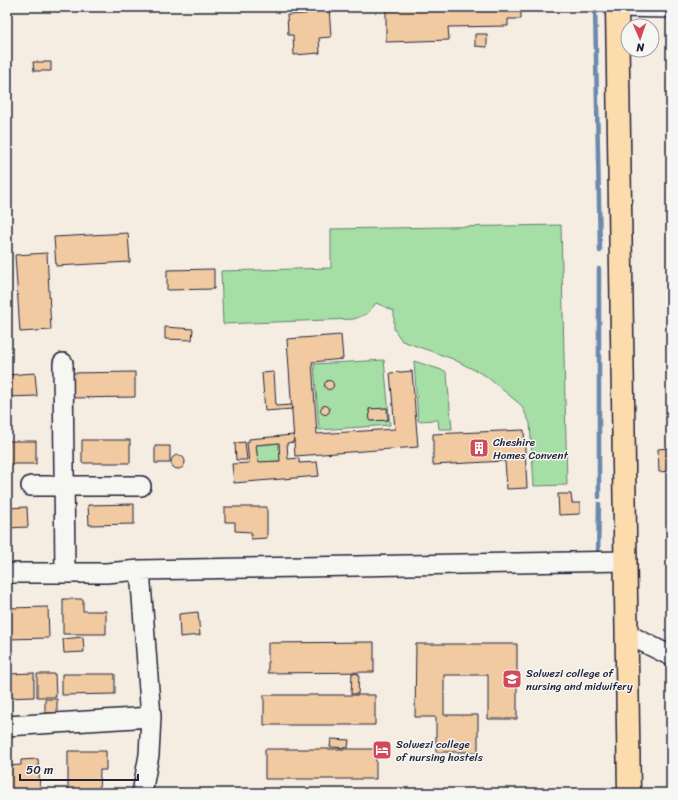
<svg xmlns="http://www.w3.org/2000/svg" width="678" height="800" font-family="Sriracha,sans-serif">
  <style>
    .green { fill: #a5dfa5; stroke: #648070; fill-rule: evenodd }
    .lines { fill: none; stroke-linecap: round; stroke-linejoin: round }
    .stream { stroke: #6a89ac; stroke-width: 4.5 }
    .building { fill: #f1caa1; stroke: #22223b; fill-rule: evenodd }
    .minor-casing { stroke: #22223b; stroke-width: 22 }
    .major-casing { stroke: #22223b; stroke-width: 25 }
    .minor { stroke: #f6f6f2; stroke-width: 19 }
    .major { stroke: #fcdcac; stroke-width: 22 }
    .labels { text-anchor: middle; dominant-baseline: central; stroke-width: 3; stroke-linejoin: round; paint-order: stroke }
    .poi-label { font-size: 11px; fill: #22223b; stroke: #f6f6f2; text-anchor: start }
  </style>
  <rect width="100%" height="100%" fill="#f5ede2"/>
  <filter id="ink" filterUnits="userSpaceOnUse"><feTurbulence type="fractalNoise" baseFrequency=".025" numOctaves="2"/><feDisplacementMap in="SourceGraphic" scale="8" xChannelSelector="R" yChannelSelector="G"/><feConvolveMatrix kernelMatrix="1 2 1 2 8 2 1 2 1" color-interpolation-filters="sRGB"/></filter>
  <g filter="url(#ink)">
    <path class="green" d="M561 225 567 485 534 486 530 423 521 405 486 376 453 359 402 341 394 329V311L376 303 367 314 354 319 223 324 221 271 331 268V229Z
      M384 360 390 425 319 430 314 364ZM387 408 388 420 370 421 369 409Z
      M414 361 445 371 447 375 452 429H439L438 420 418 421Z
      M279 443 280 461 258 462 256 445Z"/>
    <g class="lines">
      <path class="stream" d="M595 7 600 251
        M599 497V269
        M598 556 599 504"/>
    </g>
    <path class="building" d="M306 7H329L331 37 319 38 320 53 294 55 293 35H288L287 15 306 14Z
      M386 7H521V19H508V26L448 27 449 40 386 42Z
      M475 34H487V47L475 46Z
      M33 62H51V71H34Z
      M128 233 130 262 56 266 54 237Z
      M47 253 51 330 20 332 15 255Z
      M214 269V289L167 290V270Z
      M165 327 193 329 192 340 165 339Z
      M341 335 343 359 312 362 317 434 395 429 390 373 412 371 418 447 295 456 287 339Z
      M135 372V397L69 398V373Z
      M274 372 276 406 292 405V409L265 411 262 373Z
      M35 373 37 396 7 397V375Z
      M324.5 385a4.5 4.5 0 1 1 9 0a4.5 4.5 0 1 1-9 0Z
      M320.5 410a4.5 4.5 0 1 1 9 0a4.5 4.5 0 1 1-9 0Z
      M387 408 388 420 370 421 369 409Z
      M524 430 527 488 507 489 505 461 433 465V434Z
      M293 435 294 442 287 443 288 459 299 458V463L317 462 319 476 234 483 232 464 249 463 247 442H249V439ZM279 443 280 461 258 462 256 445Z
      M82 440H130V463H82Z
      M7 441H36V464H7Z
      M245 442 247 460H236L235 443Z
      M155 446H170V463H155Z
      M669 448 670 471 659 472 658 449Z
      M171 462a7 7 0 1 1 14 0a7 7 0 1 1-14 0Z
      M558 494H571L572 503H580V514L559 515Z
      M134 504V524L89 525 88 505Z
      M27 507 28 527 7 528V508Z
      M225 507H267V538L251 539V532L235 531V522H225Z
      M63 599H83V611H106V634H63Z
      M48 607 49 638 7 639V608Z
      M198 612 200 635 180 637 179 614Z
      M83 637 84 652 64 653 63 639Z
      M374 642V672L268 673V643Z
      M416 644H517V719H488V675H444V715H478V752H436V717H415Z
      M34 673V697L7 698V674Z
      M352 673 359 674 358 694H351Z
      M37 674H55L56 697H37Z
      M62 674H115V694L62 695Z
      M264 695H375V725H264Z
      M45 699H57V713H45Z
      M331 739 349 740 348 748 330 747Z
      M265 749H376V779H265Z
      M68 751H106V770H100L99 793H68Z
      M38 759 40 789 7 791V766L21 765V760Z"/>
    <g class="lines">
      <defs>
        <path id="minor" d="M617 7 671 8
          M63 363 65 573
          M31 486H141
          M140 570 151 717 149 755 142 793
          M7 573H106L140 570 626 561
          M627 634 671 656
          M7 726 151 717"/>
        <path id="major" d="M617 7 629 793"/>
      </defs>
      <use href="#minor" class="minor-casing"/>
      <use href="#major" class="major-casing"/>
      <use href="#minor" class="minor"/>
      <use href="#major" class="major"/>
    </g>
  </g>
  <defs>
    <symbol id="building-square" viewBox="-11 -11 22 22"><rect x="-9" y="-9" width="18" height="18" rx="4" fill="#d1495b" stroke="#f6f6f2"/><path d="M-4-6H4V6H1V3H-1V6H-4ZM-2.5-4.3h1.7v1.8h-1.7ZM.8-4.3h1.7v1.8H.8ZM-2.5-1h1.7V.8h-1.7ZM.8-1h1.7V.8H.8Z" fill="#fff"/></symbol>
    <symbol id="university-square" viewBox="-11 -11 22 22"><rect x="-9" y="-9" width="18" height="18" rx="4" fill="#d1495b" stroke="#f6f6f2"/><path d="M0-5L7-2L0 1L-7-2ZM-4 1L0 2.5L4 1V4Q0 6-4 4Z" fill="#fff"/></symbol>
    <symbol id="hotel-square" viewBox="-11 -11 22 22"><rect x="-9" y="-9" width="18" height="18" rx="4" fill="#d1495b" stroke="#f6f6f2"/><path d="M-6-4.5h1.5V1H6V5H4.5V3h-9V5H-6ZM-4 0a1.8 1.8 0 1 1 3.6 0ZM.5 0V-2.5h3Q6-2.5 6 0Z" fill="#fff"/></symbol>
  </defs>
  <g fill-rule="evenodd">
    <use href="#building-square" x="468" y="437" width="22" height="22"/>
    <use href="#university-square" x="501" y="668" width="22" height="22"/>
    <use href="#hotel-square" x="371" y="739" width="22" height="22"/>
  </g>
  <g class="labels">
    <g class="poi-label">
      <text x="493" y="442">Cheshire<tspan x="493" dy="13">Homes Convent</tspan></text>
      <text x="526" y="673">Solwezi college of<tspan x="526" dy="13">nursing and midwifery</tspan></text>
      <text x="396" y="744">Solwezi college<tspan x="396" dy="13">of nursing hostels</tspan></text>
    </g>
  </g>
  <rect width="678" height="800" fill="none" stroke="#f6f6f2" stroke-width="24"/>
  <rect x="12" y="12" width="654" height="776" fill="none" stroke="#22223b" stroke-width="1.5" filter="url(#ink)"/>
  <g transform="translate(640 38) rotate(178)"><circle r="19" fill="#f6f6f2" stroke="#a1a1a9"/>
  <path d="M0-3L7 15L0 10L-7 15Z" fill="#d1495b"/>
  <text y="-6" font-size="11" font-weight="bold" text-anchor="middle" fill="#22223b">N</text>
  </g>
  <path d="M20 774v6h118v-6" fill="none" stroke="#22223b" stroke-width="2"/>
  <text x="26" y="774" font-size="12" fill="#22223b" stroke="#f6f6f2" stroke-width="3" paint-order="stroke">50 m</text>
</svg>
